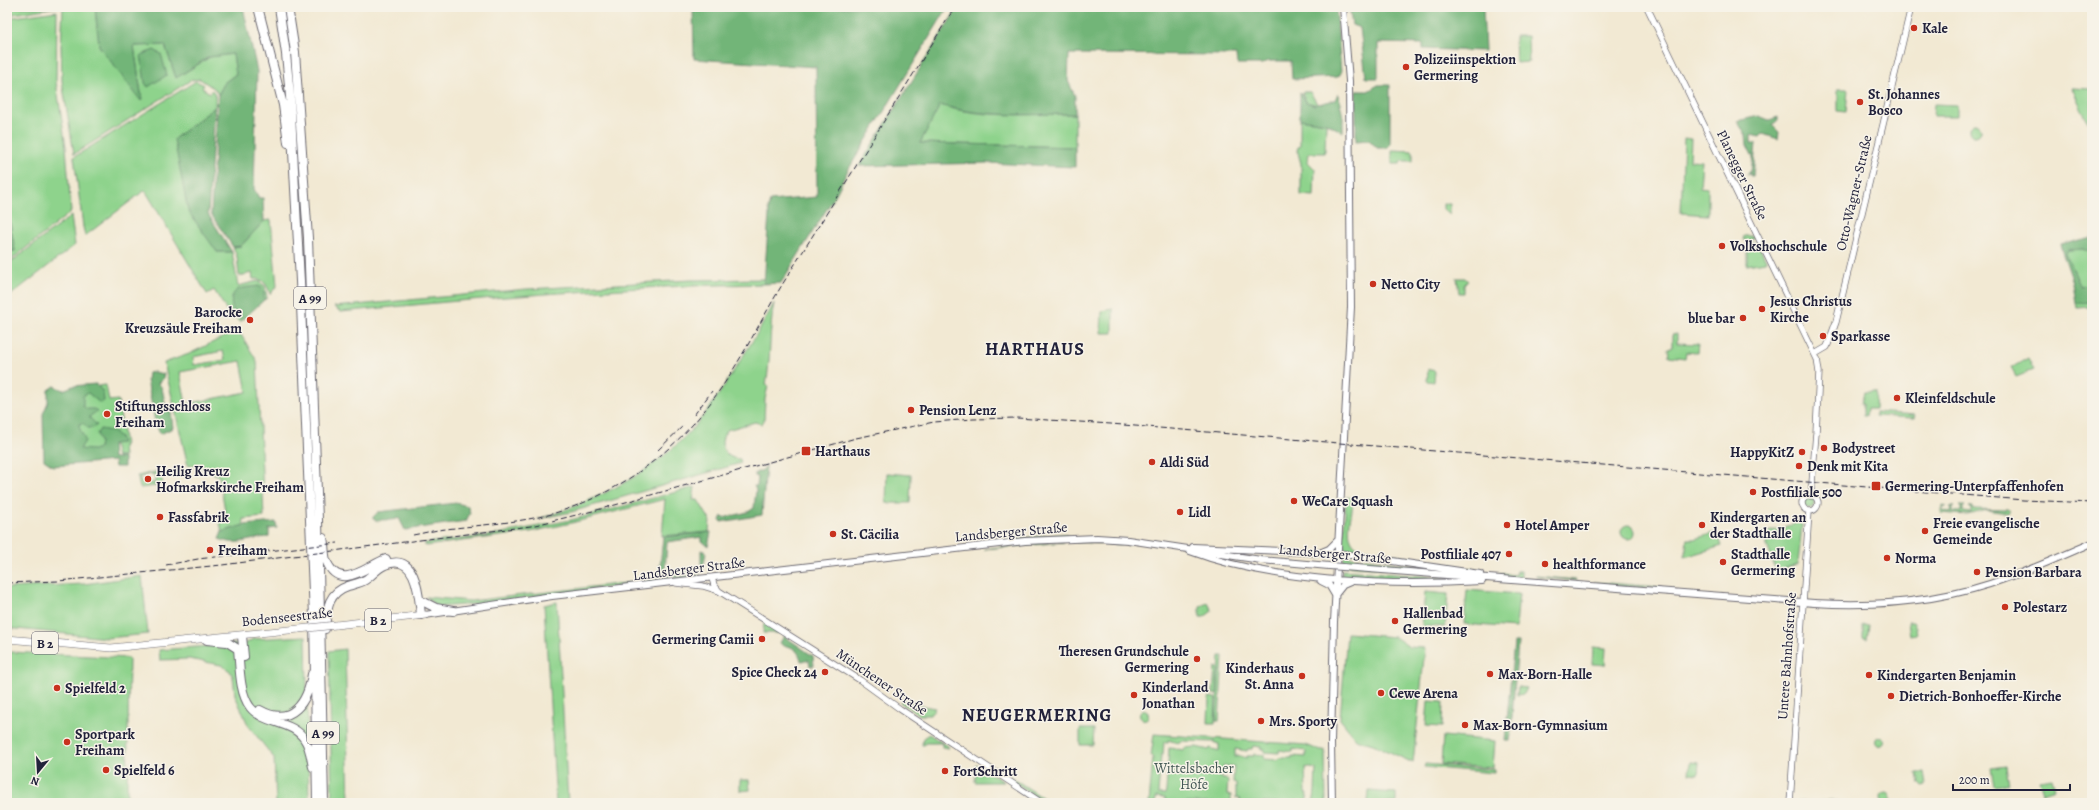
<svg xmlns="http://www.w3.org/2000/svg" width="2099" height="810" font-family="Alegreya,serif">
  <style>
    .green { fill: #8ed38c; stroke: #587a64; fill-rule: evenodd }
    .forest { fill: #72b578; stroke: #4a6c5a }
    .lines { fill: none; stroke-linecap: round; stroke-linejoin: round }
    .tertiary-casing { stroke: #6b6870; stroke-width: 7 }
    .secondary-casing { stroke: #6b6870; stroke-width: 8 }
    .primary-casing { stroke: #6b6870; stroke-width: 8 }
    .motorway-casing { stroke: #6b6870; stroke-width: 10 }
    .tertiary { stroke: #fff; stroke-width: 5.5 }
    .secondary { stroke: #fff; stroke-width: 6 }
    .primary { stroke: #fff; stroke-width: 7 }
    .motorway { stroke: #fff; stroke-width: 8 }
    .rail { stroke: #22223b; stroke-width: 1; stroke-dasharray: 6 3; stroke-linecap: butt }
    .secondary-bridge-casing { stroke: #6b6870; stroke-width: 8; stroke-linecap: butt }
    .primary-bridge-casing { stroke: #6b6870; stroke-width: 8; stroke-linecap: butt }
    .secondary-bridge { stroke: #fff; stroke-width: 6 }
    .primary-bridge { stroke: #fff; stroke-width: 7 }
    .poi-dot { fill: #c8321e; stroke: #f7f3e8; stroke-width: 1.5 }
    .labels { text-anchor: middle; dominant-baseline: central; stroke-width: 3; stroke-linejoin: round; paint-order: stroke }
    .shield { fill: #f7f3e8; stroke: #62616f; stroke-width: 1 }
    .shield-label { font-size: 13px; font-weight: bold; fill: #22223b }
    .poi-label { font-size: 14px; font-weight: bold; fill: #22223b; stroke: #f7f3e8; text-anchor: start }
    .street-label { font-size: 14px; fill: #22223b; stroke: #f7f3e8 }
    .park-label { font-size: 14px; fill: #425753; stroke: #f7f3e8 }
    .district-label { font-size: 18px; font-weight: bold; letter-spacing: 1px; fill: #22223b; stroke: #f7f3e8 }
  </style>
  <rect width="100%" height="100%" fill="#f7f3e8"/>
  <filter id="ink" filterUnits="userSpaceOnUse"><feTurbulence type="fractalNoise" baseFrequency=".025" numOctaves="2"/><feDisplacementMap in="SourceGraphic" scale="8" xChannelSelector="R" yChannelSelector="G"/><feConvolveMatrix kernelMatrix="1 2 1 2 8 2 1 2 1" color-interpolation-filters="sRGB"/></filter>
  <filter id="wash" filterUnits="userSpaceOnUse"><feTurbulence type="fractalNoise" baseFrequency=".012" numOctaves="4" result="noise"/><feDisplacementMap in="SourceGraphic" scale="16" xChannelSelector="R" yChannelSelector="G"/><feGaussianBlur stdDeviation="0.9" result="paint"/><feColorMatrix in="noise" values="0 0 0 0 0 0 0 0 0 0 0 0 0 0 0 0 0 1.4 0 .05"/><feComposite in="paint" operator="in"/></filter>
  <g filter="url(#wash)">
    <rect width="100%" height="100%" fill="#f2e9d3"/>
    <path class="green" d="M7 7H58L7 15Z
      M63 7H95L97 28 142 100 134 46 165 45 176 78 210 57 233 54 236 74 225 82 218 95 215 89 200 79 191 80 74 154 62 81 61 46Z
      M1515 7H1540V9L1515 10Z
      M57 11 56 82 66 147 71 212 7 263V251H15L7 205V18Z
      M1515 36H1528L1529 62 1516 63Z
      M196 81 204 85 202 88 210 93 212 90C217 95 215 101 215 107L174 139 217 252H232L238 286 258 281 265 286 267 298 264 300 262 287 232 311 235 317 233 320 214 290 207 294 145 190 85 236 83 227 74 157Z
      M2072 88 2092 89V131Z
      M1838 89H1848L1846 112 1838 111Z
      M1302 92H1310L1318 105 1306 102Z
      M1934 104 1957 105V116H1933Z
      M940 105C983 119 1030 114 1075 114V147L920 143Z
      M1300 119 1326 123 1325 151 1324 153H1309L1308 162 1315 169 1314 196 1301 195V164L1297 149 1300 145Z
      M1969 130a6 6 0 1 1 12 0a6 6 0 1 1-12 0Z
      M1684 138 1691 139 1690 160 1702 161 1700 187 1708 188V215L1681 213Z
      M1392 150 1413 151V161H1401L1400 164H1392Z
      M1443 204H1450V215L1443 209Z
      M71 216 75 245 7 298V265Z
      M271 220 277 286 270 294C267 285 264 278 253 279L252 273 239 276 237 257 233 247 241 246 264 221Z
      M1744 236H1754L1755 237 1751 239 1752 243 1757 242 1766 260 1765 262 1747 265V240H1743Z
      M2083 249 2089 252 2092 262V282L2081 288 2065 253 2067 250Z
      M1457 278H1465L1468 281 1464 285V293H1459Z
      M764 279V284C623 286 482 298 341 312L334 307 527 289 691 280Z
      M2092 302V307L2077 308 2076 303Z
      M774 303C769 330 771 358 766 385L768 386 765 399 764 421 761 424 755 422 727 430C716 444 725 459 740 459L741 463 571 512 538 519C598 501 659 470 699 421 715 402 727 381 740 361 752 342 764 323 774 303Z
      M1113 309V333H1101L1102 311Z
      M238 330 257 361 264 517 243 519 244 525 222 532 219 518 226 516 219 476 198 465 188 466 164 363 189 354ZM223 351 225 360 194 365 193 357ZM241 361 247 392 186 404 180 372Z
      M1677 334V343L1698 344 1697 353 1686 352 1685 358 1669 356 1668 348 1672 347V335Z
      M2028 358 2034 370 2016 377 2011 368Z
      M1428 369 1435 371 1434 382 1427 381Z
      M106 385 109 401 118 400 125 445H123L124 457H117L114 445H111L70 462 63 390Z
      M1864 392H1876L1875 409H1867L1866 416H1863V403H1861Z
      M1875 412 1915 415 1914 418 1875 416Z
      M160 471 163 485 140 488 138 480 140 479 141 482 155 483V475L150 474 138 478 137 476Z
      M887 473 911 475 910 503H886Z
      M695 487 693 500H698L710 520 709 532 662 536 665 499 571 523 530 532 425 546V543L487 536 571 520Z
      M1803 503a6 6 0 1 1 12 0a6 6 0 1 1-12 0Z
      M1346 497 1353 498C1354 513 1341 539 1359 548L1488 572 1515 575 1516 571H1521V577H1512L1351 551 1344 547 1343 544Z
      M1942 505 1946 506H1943V511L1951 512 1952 506H1949H1955H1953V512H1961V507L1959 506H1965L1963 507V512L1971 513V507H1969H1973V509L2007 510V508L2010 511 2008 513 1987 510 1967 515 1941 513Z
      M1800 522 1802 525 1798 564 1776 571 1763 534Z
      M1621 532a7 7 0 1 1 14 0a7 7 0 1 1-14 0Z
      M1717 532 1722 546 1685 557 1687 539H1694Z
      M1064 534 1068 536 982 542Z
      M1064 542 984 549 1029 543Z
      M1076 542 1130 544V545Z
      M1344 556 1462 573 1343 565Z
      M1342 570 1461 579 1344 578 1342 577Z
      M694 575 701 576 476 604 437 607 426 597 471 601Z
      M142 576 148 634 107 638 7 628V588L84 584Z
      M1536 576 1576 580V581L1536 577Z
      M1594 582 1661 587 1668 589 1606 585Z
      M1467 590 1519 594 1516 628 1464 624Z
      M1425 592 1448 594 1445 627 1422 626Z
      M557 602 568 803H556L544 605Z
      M1208 603 1212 611 1204 617H1200V606Z
      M1908 622H1913L1916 627 1917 634 1910 635Z
      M764 623 779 632V633H763Z
      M1863 625H1869L1867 639 1863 638Z
      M1347 633 1395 637 1409 647 1425 648 1413 763 1373 744 1356 739 1340 719Z
      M306 636 309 803H276L274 758 248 725 235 695 233 677 230 671 221 665 189 659 160 660 159 650 247 643 253 639Z
      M1593 647 1606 648 1605 665 1592 664Z
      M345 649 349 803H332L329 651Z
      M10 652 129 658 127 803H7V680Z
      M1220 656H1223L1219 721H1216Z
      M1215 667 1218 668 1217 695 1213 694Z
      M1518 687 1527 688 1524 694 1517 695Z
      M904 697 918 705 935 708 930 715H920L900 702Z
      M1209 697 1216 698 1215 723H1208Z
      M1428 701 1443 702 1442 727 1426 726Z
      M1139.5 715a4.5 4.5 0 1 1 9 0a4.5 4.5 0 1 1-9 0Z
      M1080 729H1094L1093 745H1080Z
      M929 734 949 747 948 748 942 747V743H925L924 745H922L923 738Z
      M1154 734 1306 745 1321 751 1325 750 1326 803H1313C1316 792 1315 781 1316 769L1305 767 1306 793H1308L1306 803H1239L1240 799 1236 798V784L1233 783 1234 766H1223L1224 774H1221V778L1228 780 1227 794 1231 795V803H1165V798L1156 797 1155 803H1149L1153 758 1151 756ZM1168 740 1178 743 1181 741 1215 742V743L1219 744V751L1210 748 1209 750 1196 747 1184 748V750L1169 748 1166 791 1165 794H1158L1161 755H1163L1164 742H1168ZM1253 746 1261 747V749H1264V752L1279 753V750L1293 752V749L1306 751V757L1292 756V758H1279L1278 760 1264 759V755L1254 754V756H1247V758L1237 755V757H1235V749L1247 751 1248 749H1252Z
      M1443 736 1495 741 1493 768 1441 764Z
      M1875.5 741a4.5 4.5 0 1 1 9 0a4.5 4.5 0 1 1-9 0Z
      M1690 762 1699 763 1698 774 1689 773Z
      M976 764 1004 782H975Z
      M1425 764 1494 770V773L1424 767Z
      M2006 766 2009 784 1994 786 1991 768Z
      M1917 773H1924L1926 785 1922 786 1919 783Z
      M1010 776 1011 777 1051 803H1045L1010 779Z
      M2052 778 2055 789 2043 793 2039 780Z
      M740 780H749L750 790 740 791Z
      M1369 791 1396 793V803L1368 802Z
      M1881 798a5 5 0 1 1 10 0a5 5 0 1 1-10 0Z
      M1838 801V803H1795V802Z"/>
    <path class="forest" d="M95 7H243L257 71 254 189 259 198H263L264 221 241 246 233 247 211 214 218 95 225 82 236 74 233 54 209 57 176 78 165 45 134 46 142 100 141 101 99 46Z
      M693 7H948L848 170 835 196 781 283 764 284 769 214 768 208 770 201 817 197 816 67 694 59Z
      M958 7H1336L1341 73 1338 77 1292 79 1291 61H1268L1263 64H1237L1236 55 1069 54 1068 81 1075 96V114C1030 114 983 118 940 105L920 143 1075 147V167L987 163 859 166Z
      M1349 7H1483L1485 51 1423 49V44L1378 43V78H1366L1360 28 1352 25Z
      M154 50 161 54 167 75 148 87 145 83 141 55Z
      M1378 85H1390V145L1387 148H1377L1369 140 1356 141V91H1368Z
      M1300 92 1306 102 1314 105 1335 100 1338 93 1343 117V132L1326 123 1300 119Z
      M215 107 208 214 232 252H217L188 211 174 139Z
      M1759 116 1769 120 1778 117V120L1772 125 1779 132 1778 139 1763 134 1760 137 1751 135V143H1756L1753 176H1751V174H1747L1751 171 1753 157 1747 145 1746 135 1737 121Z
      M7 205 15 251H7Z
      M2092 237V262L2089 252 2083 249 2067 250 2065 253 2081 287 2092 282V302L2076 303 2073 282 2060 245Z
      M259 286 264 291V300L240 322C232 315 226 295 239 289 245 287 253 287 259 286Z
      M154 372 164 374 163 379 158 383 162 388 166 408 171 411 173 428 160 434 155 422 147 380 148 373Z
      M96 384 103 392 104 401 100 403 88 393 83 396V406L87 409H94L97 411 89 417 97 425 93 428H88L83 423 79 424C79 431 84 434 85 441L80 449 93 450 99 448 100 442 97 434 100 429C109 430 121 433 122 443L112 444 113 458H124V467H115L114 461 53 466 44 460 43 414 48 402V390L54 386 63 390 73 386Z
      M766 466 762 515 721 522 720 520 722 516 723 518 748 512 754 508 756 490 754 486H757L758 477 755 476V473L763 470Z
      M456 503 468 506 470 513 466 521 405 530 399 518C391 522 385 518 377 521L373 519V517L378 512Z
      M276 522 277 528 269 529V537C248 538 239 547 219 539L222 532 244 525Z
      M711 532 708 546 702 541V537L667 542 665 572 701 569V550L706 552 703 570 700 573 659 577 663 537Z
      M784 636 813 656 814 666H810L809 660 801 661C800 652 792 645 783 646L780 643Z
      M1514 642H1518L1510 741H1505Z"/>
  </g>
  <g filter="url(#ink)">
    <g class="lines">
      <defs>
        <path id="tertiary" d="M1647 7 1817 359 1819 372 1816 433 1811 496
          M1815 354 1827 347 1836 322 1911 7
          M1802 503a8 8 0 1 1 16 0a8 8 0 1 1-16 0Z
          M712 578 714 585 719 591 860 680 900 709 1042 803
          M676 583 703 586 719 591
          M1790 803 1809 511"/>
        <path id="secondary" d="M1193 547 1345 554 1480 574
          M1190 551C1274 583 1392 586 1482 581
          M1322 552 1329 549 1338 540
          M1343 567 1814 603C1879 607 1946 601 2007 578 2036 568 2064 555 2092 543
          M1321 581 1329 585 1335 595
          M1335 595 1343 585 1350 582
          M425 615 552 596 1025 541 1097 538 1128 540 1261 560 1329 566
          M1332 803 1331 742 1334 622 1351 307 1349 81 1343 7"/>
        <path id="primary" d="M336 625 425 615
          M7 639 111 648 299 629"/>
        <path id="motorway" d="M258 7 283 105 288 143
          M279 7 286 54 290 96 300 281 314 616 317 803
          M288 7 295 52 308 238 318 520 324 803
          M323 538C325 546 324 554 326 560 339 594 368 565 386 559
          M424 602 436 608 453 611
          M325 629C327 610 327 593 348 586 354 584 360 583 365 580 372 576 377 568 385 565 417 551 419 597 421 615
          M242 636 244 657
          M207 640 227 642 238 649C240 667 239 692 250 707 264 725 293 720 305 740 310 747 311 758 313 767
          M260 710C292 728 308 701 312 674"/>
      </defs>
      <use href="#tertiary" class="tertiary-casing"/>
      <use href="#secondary" class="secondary-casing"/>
      <use href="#primary" class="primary-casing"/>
      <use href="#motorway" class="motorway-casing"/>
      <use href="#tertiary" class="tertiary"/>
      <use href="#secondary" class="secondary"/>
      <use href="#primary" class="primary"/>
      <use href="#motorway" class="motorway"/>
      <path class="rail" d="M694 415 712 391
        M658 450 684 425
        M413 535C424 533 435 530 446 529 480 525 514 523 548 515 611 498 669 457 708 406 737 369 758 325 782 285L955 7
        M166 565 198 559 338 543
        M7 583 58 581 222 565 531 526 597 510 856 438 934 422 973 419 1017 418 1111 424 2023 500 2092 503"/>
      <defs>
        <path id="secondary-bridge" d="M1329 566 1343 567"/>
        <path id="primary-bridge" d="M299 629 336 625"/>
      </defs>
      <use href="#secondary-bridge" class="secondary-bridge-casing"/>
      <use href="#primary-bridge" class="primary-bridge-casing"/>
      <use href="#secondary-bridge" class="secondary-bridge"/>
      <use href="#primary-bridge" class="primary-bridge"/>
    </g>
  </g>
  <g class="poi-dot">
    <circle cx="1914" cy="28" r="4"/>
    <circle cx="1406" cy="67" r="4"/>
    <circle cx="1860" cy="102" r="4"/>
    <circle cx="1722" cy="246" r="4"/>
    <circle cx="1373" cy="284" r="4"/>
    <circle cx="1762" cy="309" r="4"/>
    <circle cx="1743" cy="318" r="4"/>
    <circle cx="250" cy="320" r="4"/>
    <circle cx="1823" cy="336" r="4"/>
    <circle cx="1897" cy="398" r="4"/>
    <circle cx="911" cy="410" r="4"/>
    <circle cx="107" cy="414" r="4"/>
    <circle cx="1824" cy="448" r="4"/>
    <rect x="801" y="446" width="10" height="10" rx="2"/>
    <circle cx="1802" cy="452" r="4"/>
    <circle cx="1152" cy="462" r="4"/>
    <circle cx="1799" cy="466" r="4"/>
    <circle cx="148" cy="479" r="4"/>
    <rect x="1871" y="481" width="10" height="10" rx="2"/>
    <circle cx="1753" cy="492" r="4"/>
    <circle cx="1294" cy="501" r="4"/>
    <circle cx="1180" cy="512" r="4"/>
    <circle cx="160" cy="517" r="4"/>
    <circle cx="1507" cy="525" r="4"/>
    <circle cx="1702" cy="525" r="4"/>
    <circle cx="1925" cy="531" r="4"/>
    <circle cx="833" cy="534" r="4"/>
    <circle cx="210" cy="550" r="4"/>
    <circle cx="1509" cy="554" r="4"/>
    <circle cx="1887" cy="558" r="4"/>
    <circle cx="1723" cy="562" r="4"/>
    <circle cx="1545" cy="564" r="4"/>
    <circle cx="1977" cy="572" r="4"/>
    <circle cx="2005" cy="607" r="4"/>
    <circle cx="1395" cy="621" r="4"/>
    <circle cx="762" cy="639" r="4"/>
    <circle cx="1197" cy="659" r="4"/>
    <circle cx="825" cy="672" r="4"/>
    <circle cx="1490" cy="674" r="4"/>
    <circle cx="1869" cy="675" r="4"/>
    <circle cx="1302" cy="676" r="4"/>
    <circle cx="57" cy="688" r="4"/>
    <circle cx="1381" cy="693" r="4"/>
    <circle cx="1134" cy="695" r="4"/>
    <circle cx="1891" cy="696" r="4"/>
    <circle cx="1261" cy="721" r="4"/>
    <circle cx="1465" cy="725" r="4"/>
    <circle cx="67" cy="742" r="4"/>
    <circle cx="106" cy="770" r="4"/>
    <circle cx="945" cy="771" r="4"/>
  </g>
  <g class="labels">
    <g class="shield">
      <rect x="294" y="287" width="32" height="22" rx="3"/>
      <rect x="365" y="609" width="26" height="22" rx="3"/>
      <rect x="32" y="632" width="26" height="22" rx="3"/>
      <rect x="307" y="722" width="32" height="22" rx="3"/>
    </g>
    <g class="shield-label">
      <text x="310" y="298">A 99</text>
      <text x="378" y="620">B 2</text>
      <text x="45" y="643">B 2</text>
      <text x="323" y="733">A 99</text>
    </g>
    <g class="poi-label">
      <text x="1922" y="28">Kale</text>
      <text x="1414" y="59">Polizeiinspektion<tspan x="1414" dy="16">Germering</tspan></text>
      <text x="1868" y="94">St. Johannes<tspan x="1868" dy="16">Bosco</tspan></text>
      <text x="1730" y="246">Volkshochschule</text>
      <text x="1381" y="284">Netto City</text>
      <text x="1770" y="301">Jesus Christus<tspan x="1770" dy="16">Kirche</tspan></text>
      <text x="242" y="312" text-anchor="end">Barocke<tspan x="242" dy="16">Kreuzsäule Freiham</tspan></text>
      <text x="1735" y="318" text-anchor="end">blue bar</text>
      <text x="1831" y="336">Sparkasse</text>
      <text x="1905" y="398">Kleinfeldschule</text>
      <text x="115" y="406">Stiftungsschloss<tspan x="115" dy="16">Freiham</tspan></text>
      <text x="919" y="410">Pension Lenz</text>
      <text x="1832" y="448">Bodystreet</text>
      <text x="815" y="451">Harthaus</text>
      <text x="1794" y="452" text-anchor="end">HappyKitZ</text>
      <text x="1160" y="462">Aldi Süd</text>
      <text x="1807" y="466">Denk mit Kita</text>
      <text x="156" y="471">Heilig Kreuz<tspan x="156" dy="16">Hofmarkskirche Freiham</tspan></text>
      <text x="1885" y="486">Germering-Unterpfaffenhofen</text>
      <text x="1761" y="492">Postfiliale 500</text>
      <text x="1302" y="501">WeCare Squash</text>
      <text x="1188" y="512">Lidl</text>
      <text x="168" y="517">Fassfabrik</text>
      <text x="1710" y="517">Kindergarten an<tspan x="1710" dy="16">der Stadthalle</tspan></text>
      <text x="1933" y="523">Freie evangelische<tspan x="1933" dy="16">Gemeinde</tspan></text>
      <text x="1515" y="525">Hotel Amper</text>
      <text x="841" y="534">St. Cäcilia</text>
      <text x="218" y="550">Freiham</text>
      <text x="1501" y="554" text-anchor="end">Postfiliale 407</text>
      <text x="1731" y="554">Stadthalle<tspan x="1731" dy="16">Germering</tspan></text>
      <text x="1895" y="558">Norma</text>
      <text x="1553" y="564">healthformance</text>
      <text x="1985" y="572">Pension Barbara</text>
      <text x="2013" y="607">Polestarz</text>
      <text x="1403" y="613">Hallenbad<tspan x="1403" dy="16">Germering</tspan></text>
      <text x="754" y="639" text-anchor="end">Germering Camii</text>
      <text x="1189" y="651" text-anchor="end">Theresen Grundschule<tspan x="1189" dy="16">Germering</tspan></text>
      <text x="1294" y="668" text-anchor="end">Kinderhaus<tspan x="1294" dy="16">St. Anna</tspan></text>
      <text x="817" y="672" text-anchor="end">Spice Check 24</text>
      <text x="1498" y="674">Max-Born-Halle</text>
      <text x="1877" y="675">Kindergarten Benjamin</text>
      <text x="1142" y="687">Kinderland<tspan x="1142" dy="16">Jonathan</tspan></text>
      <text x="65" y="688">Spielfeld 2</text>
      <text x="1389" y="693">Cewe Arena</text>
      <text x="1899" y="696">Dietrich-Bonhoeffer-Kirche</text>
      <text x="1269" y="721">Mrs. Sporty</text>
      <text x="1473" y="725">Max-Born-Gymnasium</text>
      <text x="75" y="734">Sportpark<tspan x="75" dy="16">Freiham</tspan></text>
      <text x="114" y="770">Spielfeld 6</text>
      <text x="953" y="771">FortSchritt</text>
    </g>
    <g class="street-label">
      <text transform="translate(1742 175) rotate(64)">Planegger Straße</text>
      <text transform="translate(1854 193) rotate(-77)">Otto-Wagner-Straße</text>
      <text transform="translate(1011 532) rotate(-5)">Landsberger Straße</text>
      <text transform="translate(1335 554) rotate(5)">Landsberger Straße</text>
      <text transform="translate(689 569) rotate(-7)">Landsberger Straße</text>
      <text transform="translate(287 617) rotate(-6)">Bodenseestraße</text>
      <text transform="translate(1787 656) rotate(-86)">Untere Bahnhofstraße</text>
      <text transform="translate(882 682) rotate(34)">Münchener Straße</text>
    </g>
    <g class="park-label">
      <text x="1194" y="768">Wittelsbacher<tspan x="1194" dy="16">Höfe</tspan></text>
    </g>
    <g class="district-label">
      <text x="1035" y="349">HARTHAUS</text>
      <text x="1037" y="715">NEUGERMERING</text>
    </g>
  </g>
  <rect width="2099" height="810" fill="none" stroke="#f7f3e8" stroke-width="24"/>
  <g transform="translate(38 772) rotate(198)" stroke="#f7f3e8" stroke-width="3" paint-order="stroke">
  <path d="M0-3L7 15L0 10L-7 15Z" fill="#22223b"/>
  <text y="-6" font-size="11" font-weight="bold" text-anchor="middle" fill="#22223b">N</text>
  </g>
  <path d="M1953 784v6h117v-6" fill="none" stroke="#22223b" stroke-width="2"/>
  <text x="1959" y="784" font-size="12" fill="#22223b" stroke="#f7f3e8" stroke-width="3" paint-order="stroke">200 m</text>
</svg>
